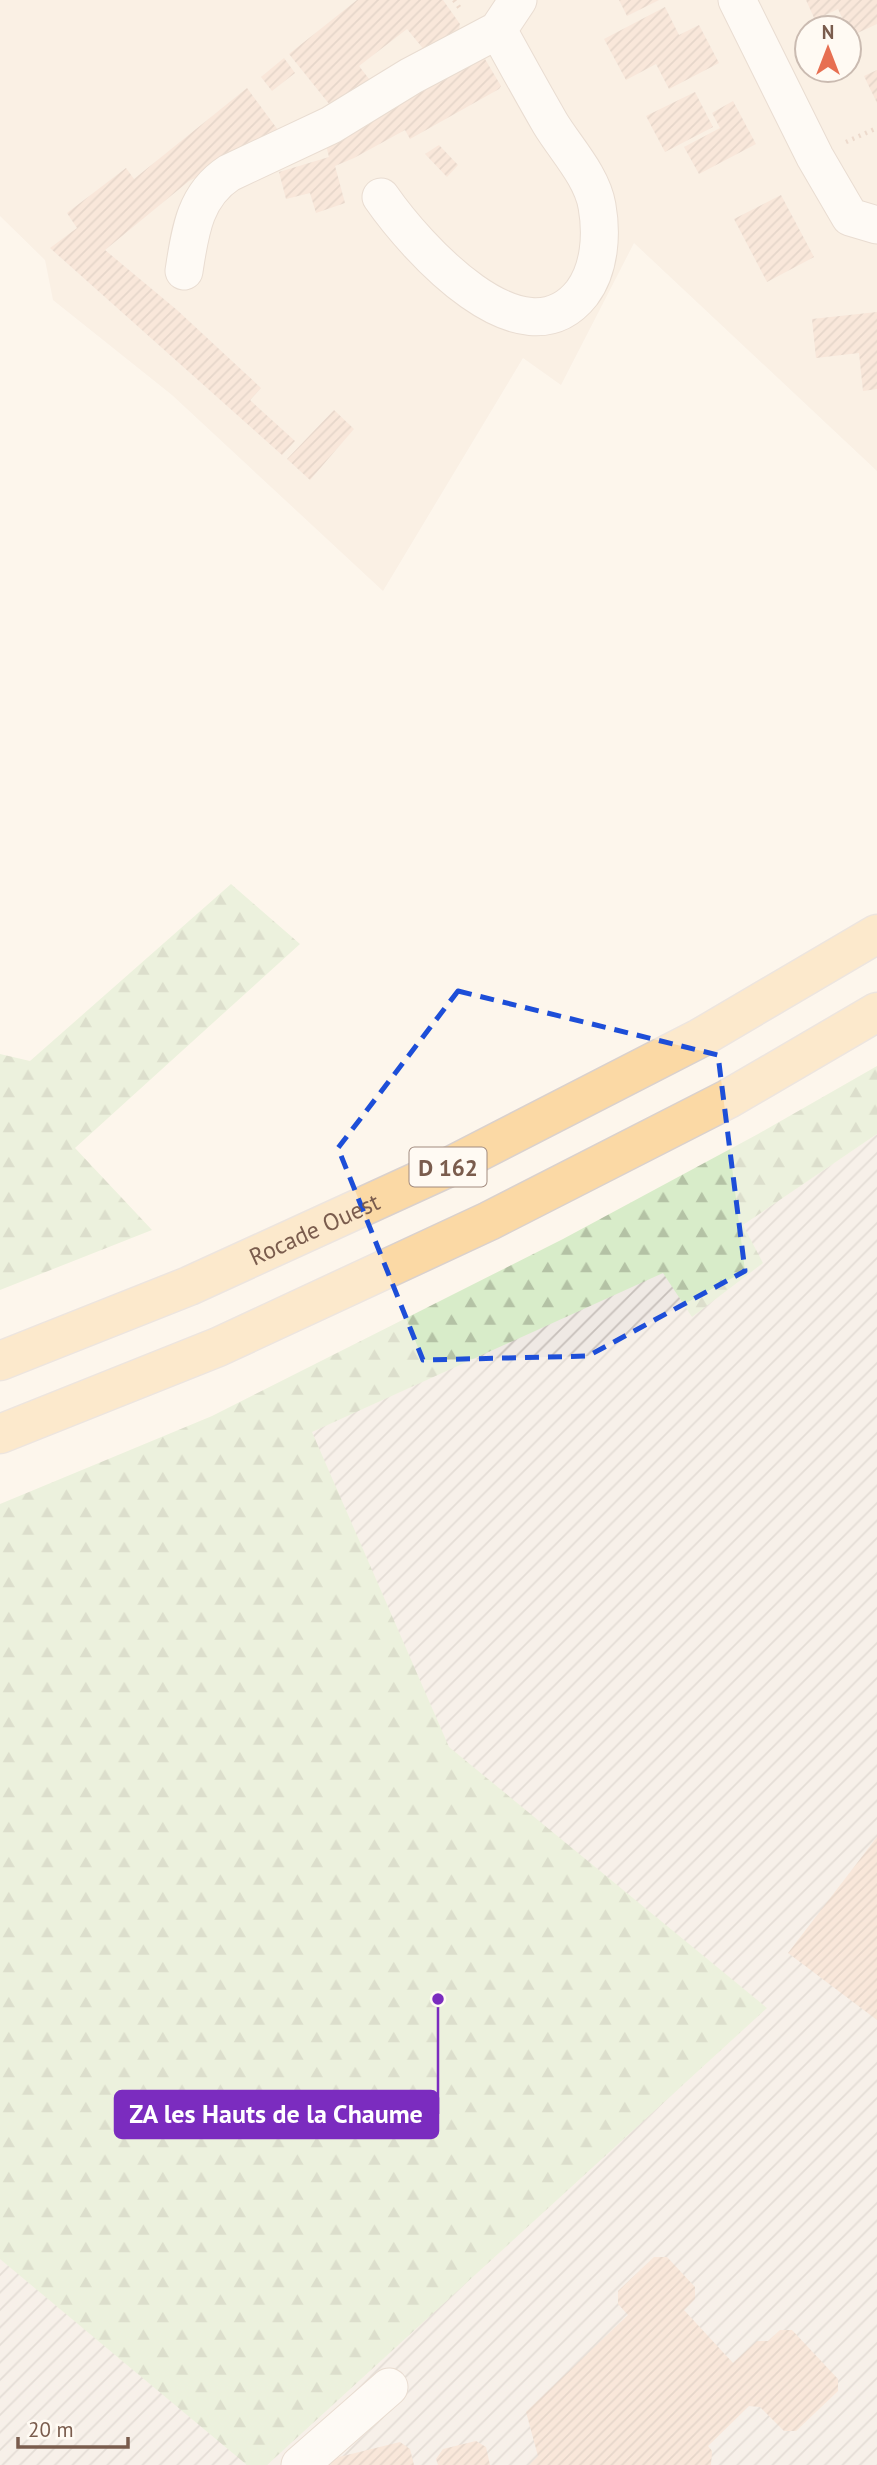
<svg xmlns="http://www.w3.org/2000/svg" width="877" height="2465" font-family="'PT Sans',sans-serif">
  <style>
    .residential { fill: #f5e8da; fill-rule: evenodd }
    .industrial { fill: url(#industrial-furrows) }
    .forest { fill: url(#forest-firs) }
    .building { fill: url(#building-hatch) }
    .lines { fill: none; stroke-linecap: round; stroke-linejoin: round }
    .minor-casing { stroke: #d1beb0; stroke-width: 39 }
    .major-casing { stroke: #dad1cd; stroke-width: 41 }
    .path { stroke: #d9b8a5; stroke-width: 4.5; stroke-dasharray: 2 5; stroke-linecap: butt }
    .minor { stroke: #fff; stroke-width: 37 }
    .major { stroke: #fbd9a5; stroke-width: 38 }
    .marked { fill: none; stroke: #1d4ed8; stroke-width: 5; stroke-dasharray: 14 9; stroke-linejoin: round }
    .labels { text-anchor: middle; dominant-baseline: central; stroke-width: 5; stroke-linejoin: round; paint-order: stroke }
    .shield { fill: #fffaf3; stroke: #a28b7f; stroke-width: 2 }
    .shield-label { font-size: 23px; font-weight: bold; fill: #7a5c4d }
    .street-label { font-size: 24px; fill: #7a5c4d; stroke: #fffaf3 }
    .leader { fill: none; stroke: #7b2cbf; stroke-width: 2.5 }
    .callout-dot { fill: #7b2cbf; stroke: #fffaf3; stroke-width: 2.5 }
    .callout { fill: #7b2cbf; stroke: #7b2cbf; stroke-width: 2.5 }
    .callout-label { font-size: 26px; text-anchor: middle; font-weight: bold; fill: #fff }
  </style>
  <defs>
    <pattern id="industrial-furrows" width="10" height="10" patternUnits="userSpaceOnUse" patternTransform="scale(1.75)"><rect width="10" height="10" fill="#efe9e4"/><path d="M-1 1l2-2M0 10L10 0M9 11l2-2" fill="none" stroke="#c7c0bb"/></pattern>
    <pattern id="forest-firs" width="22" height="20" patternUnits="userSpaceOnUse" patternTransform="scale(1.75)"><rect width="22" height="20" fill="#d8ecc9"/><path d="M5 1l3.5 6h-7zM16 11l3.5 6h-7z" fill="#b4c2a5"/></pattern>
    <pattern id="building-hatch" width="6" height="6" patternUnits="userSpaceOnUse" patternTransform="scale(1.75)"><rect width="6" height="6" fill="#f3d5c3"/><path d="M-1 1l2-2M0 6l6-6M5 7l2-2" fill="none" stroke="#cab0a1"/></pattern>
  </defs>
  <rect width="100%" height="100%" fill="#fdf6ec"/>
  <path class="residential" d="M0 0H877V471L634 243 561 385 523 358 383 591 172 395 53 300 45 260 0 216ZM807 28H849V70H807Z"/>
  <path class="industrial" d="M877 1134V2465H0V1533L742 1225Z"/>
  <path class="forest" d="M231 884 300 944 75 1148 152 1230 0 1290V1054L30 1061Z
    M877 1066V1134L743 1225 763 1263 692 1317 663 1273 312 1432 449 1747 767 2008 267 2465H247L0 2259V1504L212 1416 563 1239 758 1134Z"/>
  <path class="building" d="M357 0H443L460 24 459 30 426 52 407 29 359 66 373 84 334 110 289 54Z
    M619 0H659L627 16Z
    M806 0H877V24L851 36 838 9 815 20Z
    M665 7 679 35 699 25 719 63 669 89 656 64 626 80 604 39Z
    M482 54 501 86 499 89 410 139 405 130 354 158 335 166 345 203 316 213 310 193 286 199 279 172 329 157 325 141Z
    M284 58 295 73 272 91 261 77Z
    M877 70V103L864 76Z
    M247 88 281 134 189 181 105 250 177 310 261 388 250 400 295 441 282 455 50 248 77 228 67 213 126 168 134 179Z
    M695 92 713 127 665 152 646 116Z
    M733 101 756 144 699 174 684 147 720 128 712 113Z
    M439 145 458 165 447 177 425 154Z
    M781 195 814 257 767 282 734 219Z
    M877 312V389L863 391 859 353 816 358 812 319Z
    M334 410 354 429 310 480 287 459Z
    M877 1837V2020L788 1953Z
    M654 2257H667L695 2287V2299L684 2310 733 2363 757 2341H768L780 2330H792L838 2379V2391L796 2431H784L760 2407 749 2406 708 2446 712 2451 711 2465H529L538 2456 526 2412 628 2315 618 2304V2291Z
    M476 2441 486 2447 490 2465H438L436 2459 443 2449Z
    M400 2442 410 2449 414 2465H330L335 2458Z"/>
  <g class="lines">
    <defs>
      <path id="minor" d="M737 0 815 157 850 217 877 225
        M381 197C415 246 523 368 582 293 600 269 602 234 597 206 592 176 565 148 550 123 532 92 515 61 498 30
        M184 271C190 233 194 196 229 173L331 125 411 76 498 30 518 0
        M300 2465 389 2387"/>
      <g id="major">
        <path id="s1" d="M0 1361 189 1286 447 1168 700 1038 877 934"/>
        <path d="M0 1434 218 1347 489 1221 728 1099 877 1012"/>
      </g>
    </defs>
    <use href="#minor" class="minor-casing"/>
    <use href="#major" class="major-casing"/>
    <path class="path" d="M454 0 461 10
      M846 142 877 128"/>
    <use href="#minor" class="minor"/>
    <use href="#major" class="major"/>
  </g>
  <path d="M0 0H877V2465H0ZM458 991 718 1055 745 1271 588 1356 423 1360 338 1148Z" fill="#fdf6ec" fill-opacity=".55" fill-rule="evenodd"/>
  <path class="marked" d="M458 991 718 1055 745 1271 588 1356 423 1360 338 1148Z"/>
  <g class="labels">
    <rect class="shield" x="409.5" y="1147.5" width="77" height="39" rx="5"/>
    <g class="shield-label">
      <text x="448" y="1167">D 162</text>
    </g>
    <g class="street-label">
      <text stroke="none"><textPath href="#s1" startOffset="341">Rocade Ouest</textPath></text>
    </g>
  </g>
  <path class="leader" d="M438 1999L438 2114"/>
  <circle class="callout-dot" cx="438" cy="1999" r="7"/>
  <rect class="callout" x="115" y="2091" width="323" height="47" rx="7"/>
  <g class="callout-label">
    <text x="276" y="2123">ZA les Hauts de la Chaume</text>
  </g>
  <g transform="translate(828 49)"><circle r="33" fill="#fffaf3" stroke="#cabbb1" stroke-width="2"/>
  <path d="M0-5L12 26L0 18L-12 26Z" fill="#e76f51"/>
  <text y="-10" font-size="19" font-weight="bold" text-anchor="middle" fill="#7a5c4d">N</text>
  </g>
  <path d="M18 2437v10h110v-10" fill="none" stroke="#7a5c4d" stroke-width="3.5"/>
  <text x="28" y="2437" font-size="21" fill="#7a5c4d" stroke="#fffaf3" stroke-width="5" paint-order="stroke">20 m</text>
</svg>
